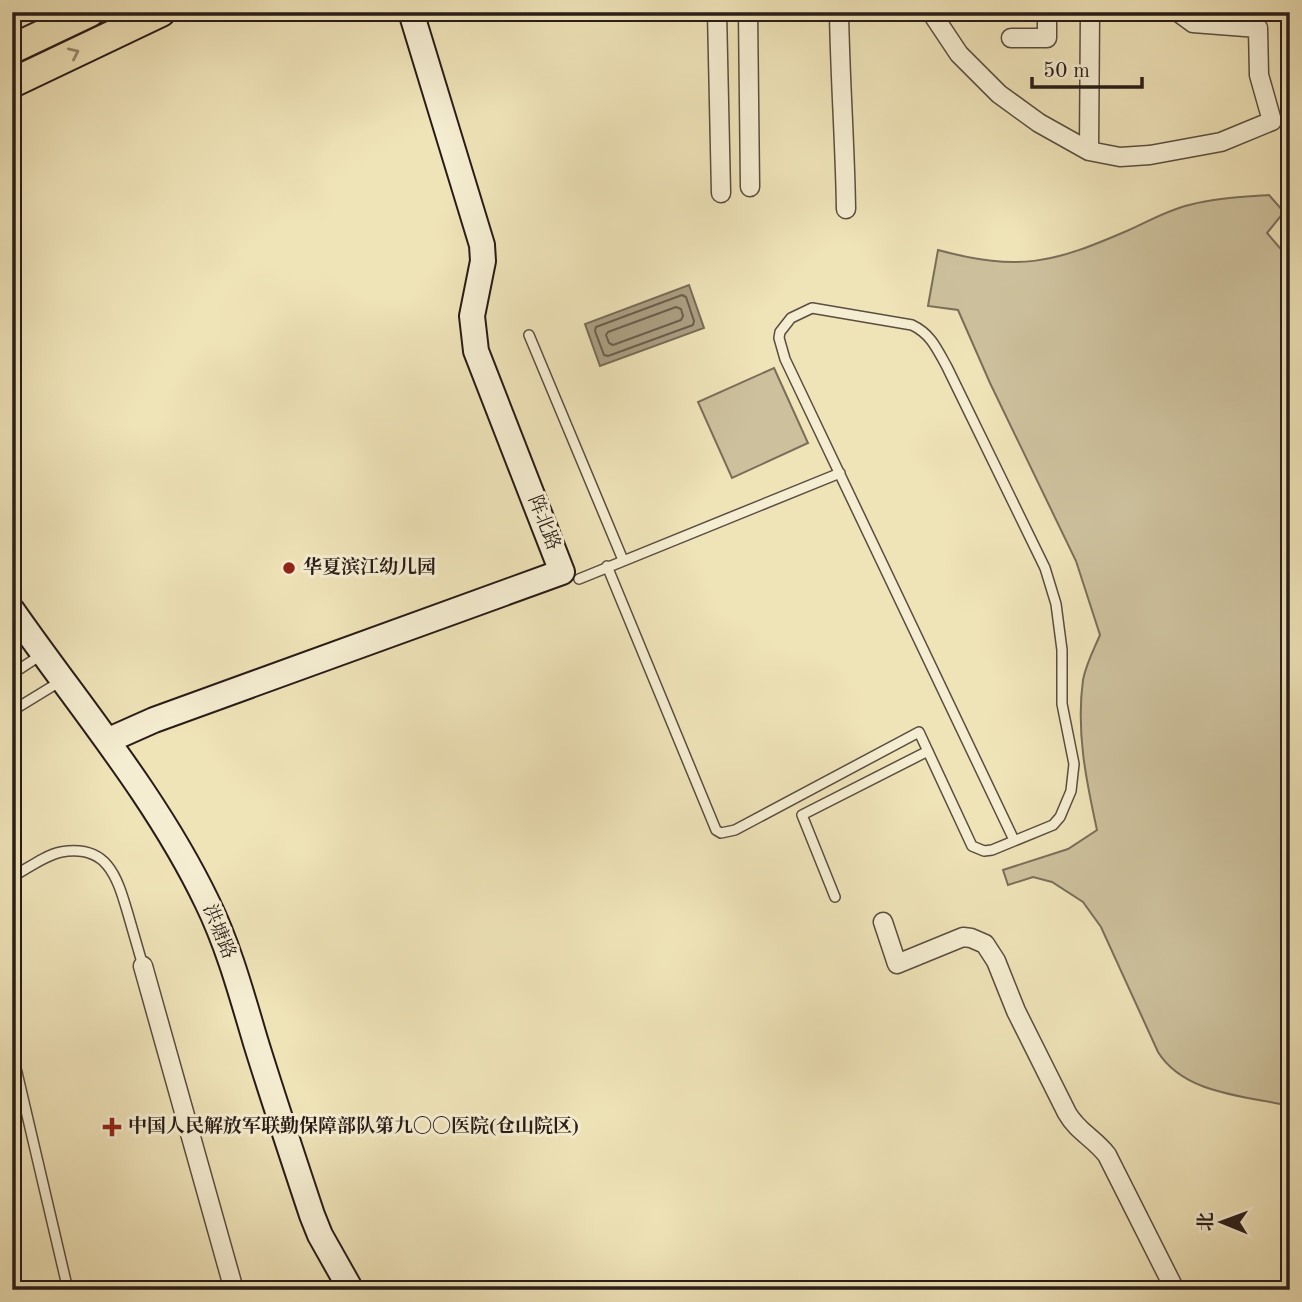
<svg xmlns="http://www.w3.org/2000/svg" width="1302" height="1302" font-family="'Old Standard TT','Noto Serif SC',serif">
  <style>
    .green { fill: #cdc19d; stroke: #7a6e5a; stroke-width: 2 }
    .water { fill: #ab9f82; stroke: #776b58; stroke-width: 2 }
    .lines { fill: none; stroke-linecap: round; stroke-linejoin: round }
    .shore { stroke: #6a5e4d; stroke-width: 2 }
    .lane-casing { stroke: #5a4e40; stroke-width: 12 }
    .street-casing { stroke: #5a4e40; stroke-width: 21 }
    .secondary-casing { stroke: #281c18; stroke-width: 28 }
    .primary-casing { stroke: #281c18; stroke-width: 32 }
    .lane { stroke: #f5edd1; stroke-width: 9 }
    .street { stroke: #f5edd1; stroke-width: 18 }
    .secondary { stroke: #f5edd1; stroke-width: 24 }
    .primary { stroke: #efe3b8; stroke-width: 28 }
    .oneway { stroke: #958970 }
    .poi-dot { fill: #8f2418; stroke: #f5edd1; stroke-width: 2.5 }
    .labels { text-anchor: middle; dominant-baseline: central; stroke-width: 6; stroke-linejoin: round; paint-order: stroke }
    .street-label { font-size: 19px; fill: #281c18; stroke: #f5edd1 }
    .poi-label { font-size: 19px; font-weight: bold; fill: #281c18; stroke: #f5edd1; text-anchor: start }
  </style>
  <rect width="100%" height="100%" fill="#efe3b8"/>
  <filter id="stains"><feTurbulence type="fractalNoise" baseFrequency=".00286" numOctaves="4"/><feColorMatrix values="0 0 0 0 .2 0 0 0 0 .09 0 0 0 0 .02 0 0 0 .5 -.17"/></filter>
  <radialGradient id="worn" r=".72"><stop offset=".6" stop-color="#630" stop-opacity="0"/><stop offset="1" stop-color="#630" stop-opacity=".3"/></radialGradient>
  <path class="green" d="M1269 195 1284 212 1267 233 1286 255 1283 263 1290 267V1106C1245 1096 1184 1094 1158 1052L1101 927 1083 902 1052 882 1033 877 1008 885 1003 870 1068 849 1097 830C1086 780 1076 731 1083 680 1086 664 1094 649 1100 635L1076 561 990 383 958 310 928 306 938 250C1020 272 1053 263 1129 230 1149 221 1168 210 1189 205 1215 198 1242 197 1269 195Z
    M774 368 808 443 732 478 698 402Z"/>
  <path class="water" d="M689 285 704 328 600 366 585 324Z"/>
  <g class="lines">
    <path class="shore" d="M682 295 686 297 694 321 693 325 608 356 604 355 595 331 596 327Z
      M676 307 681 309 683 316 681 320 613 345 609 343 606 335 608 332Z"/>
    <defs>
      <path id="lane" d="M529 335 623 560
        M607 566 716 830 721 833 735 830 919 732 972 846 984 851 992 850 1053 825 1060 817 1071 791 1074 764 1062 704V650L1056 604 1045 568 947 367C937 349 931 334 912 325L812 308 791 318 780 332 779 338 785 359 1014 840
        M579 579 840 473
        M12 674 41 655
        M12 711 61 681
        M12 877C27 869 45 855 61 852 108 844 117 877 128 914 133 931 138 949 143 966
        M835 897 802 815 928 751
        M12 1051 68 1290"/>
      <path id="street" d="M717 12 721 193
        M748 12 750 187
        M839 12C840 78 845 143 846 209
        M931 12 959 54 999 94 1039 123 1089 151 1120 157 1150 155 1221 142 1272 121 1259 75 1258 28 1193 23 1178 12
        M1011 38H1047V12
        M1089 151 1090 12
        M883 922 897 964 963 937 971 938 985 944 996 961 1016 1011 1067 1113C1077 1131 1095 1139 1107 1155L1175 1290
        M143 966 234 1290"/>
      <path id="secondary" d="M12 610C79 706 156 796 207 902 229 947 242 996 256 1043 274 1101 293 1158 312 1215L320 1235 351 1290
        M109 740 154 720 562 572 476 351 472 316 483 261 482 245 411 12"/>
      <path id="primary" d="M12 49 90 12
        M12 83 161 12"/>
    </defs>
    <use href="#lane" class="lane-casing"/>
    <use href="#street" class="street-casing"/>
    <use href="#secondary" class="secondary-casing"/>
    <use href="#primary" class="primary-casing"/>
    <use href="#lane" class="lane"/>
    <use href="#street" class="street"/>
    <use href="#secondary" class="secondary"/>
    <use href="#primary" class="primary"/>
  </g>
  <defs><path id="oneway-chevron" d="M-2-3.5L2.5 0L-2 3.5" fill="none" stroke-width="1.6" stroke-linecap="round" stroke-linejoin="round" transform="scale(1.75)"/></defs>
  <use class="oneway" href="#oneway-chevron" transform="translate(74 53) rotate(-25)"/>
  <g class="poi-dot">
    <circle cx="289" cy="568" r="7"/>
    <path d="M108.5 1116.5h7v7h7v7h-7v7h-7v-7h-7v-7h7z"/>
  </g>
  <g class="labels">
    <g class="street-label">
      <text transform="translate(543 523) rotate(69)">阵北路</text>
      <text transform="translate(218 932) rotate(68)">洪塘路</text>
    </g>
    <g class="poi-label">
      <text x="303" y="568">华夏滨江幼儿园</text>
      <text x="128" y="1127">中国人民解放军联勤保障部队第九〇〇医院(仓山院区)</text>
    </g>
  </g>
  <rect width="1302" height="1302" fill="none" stroke="#efe3b8" stroke-width="42"/>
  <rect x="14" y="14" width="1274" height="1274" fill="none" stroke="#281c18" stroke-width="3.5"/>
  <rect x="21" y="21" width="1260" height="1260" fill="none" stroke="#281c18" stroke-width="2"/>
  <g transform="translate(1222 1222) rotate(271)" stroke="#f5edd1" stroke-width="5" paint-order="stroke">
  <path d="M0-5L12 26L0 18L-12 26Z" fill="#281c18"/>
  <text y="-10" font-size="19" font-weight="bold" text-anchor="middle" fill="#281c18">北</text>
  </g>
  <path d="M1032 77v10h110v-10" fill="none" stroke="#281c18" stroke-width="3.5"/>
  <text x="1043" y="77" font-size="21" fill="#281c18" stroke="#f5edd1" stroke-width="5" paint-order="stroke">50 m</text>
  <rect width="100%" height="100%" filter="url(#stains)"/>
  <rect width="100%" height="100%" fill="url(#worn)"/>
</svg>
